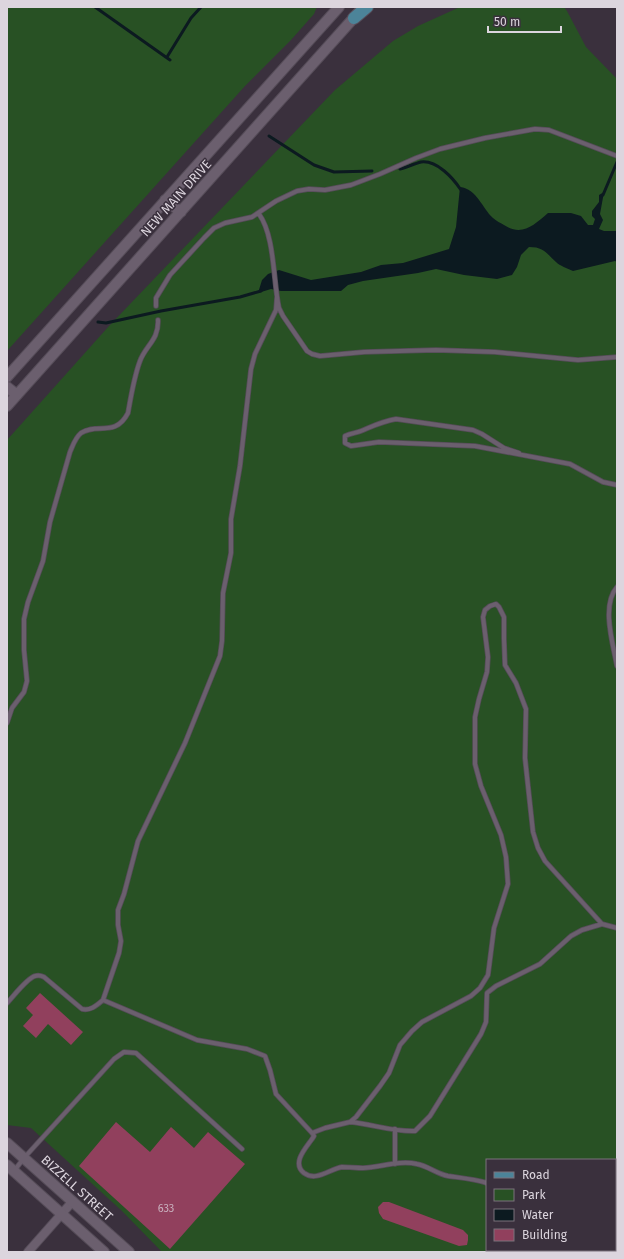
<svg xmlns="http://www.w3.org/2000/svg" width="624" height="1259" font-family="'Fira Sans',sans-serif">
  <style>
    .green { fill: #285124; fill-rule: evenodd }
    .water { fill: #0c1a20 }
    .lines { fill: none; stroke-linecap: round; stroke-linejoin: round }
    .stream { stroke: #0c1a20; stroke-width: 3 }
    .building { fill: #91405d }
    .service-casing { stroke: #554c58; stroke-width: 5.5 }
    .minor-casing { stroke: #554c58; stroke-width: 10 }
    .tertiary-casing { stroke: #554c58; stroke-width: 12 }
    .primary-casing { stroke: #554c58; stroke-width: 14 }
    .service { stroke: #6b5f6e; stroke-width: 4 }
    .minor { stroke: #6b5f6e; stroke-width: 8 }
    .tertiary { stroke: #6b5f6e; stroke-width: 10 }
    .primary { stroke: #4c8499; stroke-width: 12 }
    .labels { text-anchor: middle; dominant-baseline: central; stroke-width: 3; stroke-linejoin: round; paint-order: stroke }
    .number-label { font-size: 11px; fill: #c9b0be }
    .street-label { font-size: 13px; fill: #dcd5de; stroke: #3a303d }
  </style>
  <rect width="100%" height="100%" fill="#3a303d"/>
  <path class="green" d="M7 7H317L314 14 291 40 245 86 7 351Z
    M460 7H564L567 11 586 47 617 79V1252H162L122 1211 31 1128 7 1125V440L109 326 335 90 393 41 418 26ZM487 1160H615V1250H487Z"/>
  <path class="water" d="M460 187C477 189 482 208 493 218 496 221 501 223 504 225 522 237 534 225 548 213H571L581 216 588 225H593L595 219 592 216V211L599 202V195L604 192 600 214 603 220 599 229 604 231H617V262L615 261 573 271C567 268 560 266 556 262 546 253 544 247 529 247L521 255 517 267 512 275 497 279 464 275 436 269 418 273 363 281 348 285 341 291H281L271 289 258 293 262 280 268 274 279 270 311 280 361 272 381 265 403 263 449 249 456 227Z"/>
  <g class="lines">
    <path class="stream" d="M95 7 170 60
      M167 57 191 18 201 7
      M269 136 314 165 334 172 372 171
      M400 169C407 167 414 164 421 162 437 160 453 178 461 190
      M603 195 617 162
      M98 322 106 323 161 311 240 297 261 291"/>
  </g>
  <path class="building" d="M40 993 83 1032 71 1045 48 1024 36 1038 23 1026 33 1015 26 1008Z
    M116 1122 150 1152 171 1127 194 1148 208 1132 245 1164 170 1249 79 1166Z
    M383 1202H389L463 1230 468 1235V1240L467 1245 459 1246 383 1219 379 1213 378 1207Z
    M489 1250H519L525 1251 489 1252Z"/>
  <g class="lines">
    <defs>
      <path id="service" d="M259 214C275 236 273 281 279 308L283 316 307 351 312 354 320 356 364 352 436 350 495 352 578 360 617 357
        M156 306V298L170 275 204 238 214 228 225 223 252 217 276 201 297 191 309 189 325 190 351 185 380 174 416 158 440 149 485 138 535 129 549 130 617 156
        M519 453 504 448 482 434 473 430 396 419C383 421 373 426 361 431 356 433 351 433 345 436V443L351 446 379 442 475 446 570 464 603 482 617 485
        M617 587C601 605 613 644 617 666
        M7 723 12 708 24 692 27 681 24 650V619L28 602 43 561 50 522 70 452C73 445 75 438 81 433 97 422 115 438 128 413 131 396 134 377 140 361 146 345 159 340 158 320
        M103 1000 119 953 121 941 118 925V910L124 894 138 841 185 743 220 656 222 641 223 593 231 553V519L240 466 251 369 255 354 276 310 277 297
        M7 1003C13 997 27 978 35 976 38 975 42 976 44 977L82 1009C91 1011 97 1005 103 1000L197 1040 247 1049 265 1056 270 1070 276 1094 312 1133 314 1136C309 1145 290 1162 304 1173 316 1182 330 1169 342 1167 349 1167 356 1168 363 1168 381 1167 400 1160 417 1164 428 1166 437 1174 448 1176 462 1178 474 1179 487 1183
        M350 1122C372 1124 393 1132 415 1131L430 1116 481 1034 486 1022 487 993 496 986 540 964 571 936 582 930 602 924
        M395 1129V1164
        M312 1133 325 1128 350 1122 356 1117 380 1086 389 1073 400 1045 412 1031 422 1022 471 996 480 988 488 975 494 928 508 884 506 857 501 835 481 786 475 764V717L479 699 487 672 488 657 483 617 485 610 490 606 496 604 499 607 504 617V639L505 665 516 683 526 709 525 758 533 832 538 848 545 861 602 924 617 928
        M14 1171 24 1158 114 1059 124 1052 136 1053 242 1149
        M615 1191H617"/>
      <path id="minor" d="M28 1252 73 1201"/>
      <path id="tertiary" d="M165 200 181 212
        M7 377 339 7
        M7 387 17 395
        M7 406 359 12
        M7 1143 129 1252
        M7 1165 104 1252"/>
      <path id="primary" d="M354 18 367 7"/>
    </defs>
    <use href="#service" class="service-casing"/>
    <use href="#minor" class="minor-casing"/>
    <use href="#tertiary" class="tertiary-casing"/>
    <use href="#primary" class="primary-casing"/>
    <use href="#service" class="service"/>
    <use href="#minor" class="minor"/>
    <use href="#tertiary" class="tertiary"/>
    <use href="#primary" class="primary"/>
  </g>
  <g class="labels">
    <g class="number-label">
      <text x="166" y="1208">633</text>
    </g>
    <g class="street-label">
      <text transform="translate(176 198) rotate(-48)">NEW MAIN DRIVE</text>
      <text transform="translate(77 1188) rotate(42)">BIZZELL STREET</text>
    </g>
  </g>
  <rect width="624" height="1259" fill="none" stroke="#dcd5de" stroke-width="16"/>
  <rect x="486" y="1159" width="130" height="92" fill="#3a303d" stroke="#7b727d"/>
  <rect x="494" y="1172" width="20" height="6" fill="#4c8499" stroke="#7b727d"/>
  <text x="522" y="1179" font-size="12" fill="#dcd5de">Road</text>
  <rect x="494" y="1189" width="20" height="12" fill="#285124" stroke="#7b727d"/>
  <text x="522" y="1199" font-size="12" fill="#dcd5de">Park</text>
  <rect x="494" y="1209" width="20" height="12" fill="#0c1a20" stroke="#7b727d"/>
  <text x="522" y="1219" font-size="12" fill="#dcd5de">Water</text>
  <rect x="494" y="1229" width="20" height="12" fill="#91405d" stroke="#7b727d"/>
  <text x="522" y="1239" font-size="12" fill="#dcd5de">Building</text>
  <path d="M488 26v6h73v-6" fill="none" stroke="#dcd5de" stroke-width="2"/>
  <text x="494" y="26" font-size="12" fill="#dcd5de" stroke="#3a303d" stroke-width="3" paint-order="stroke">50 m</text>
</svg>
